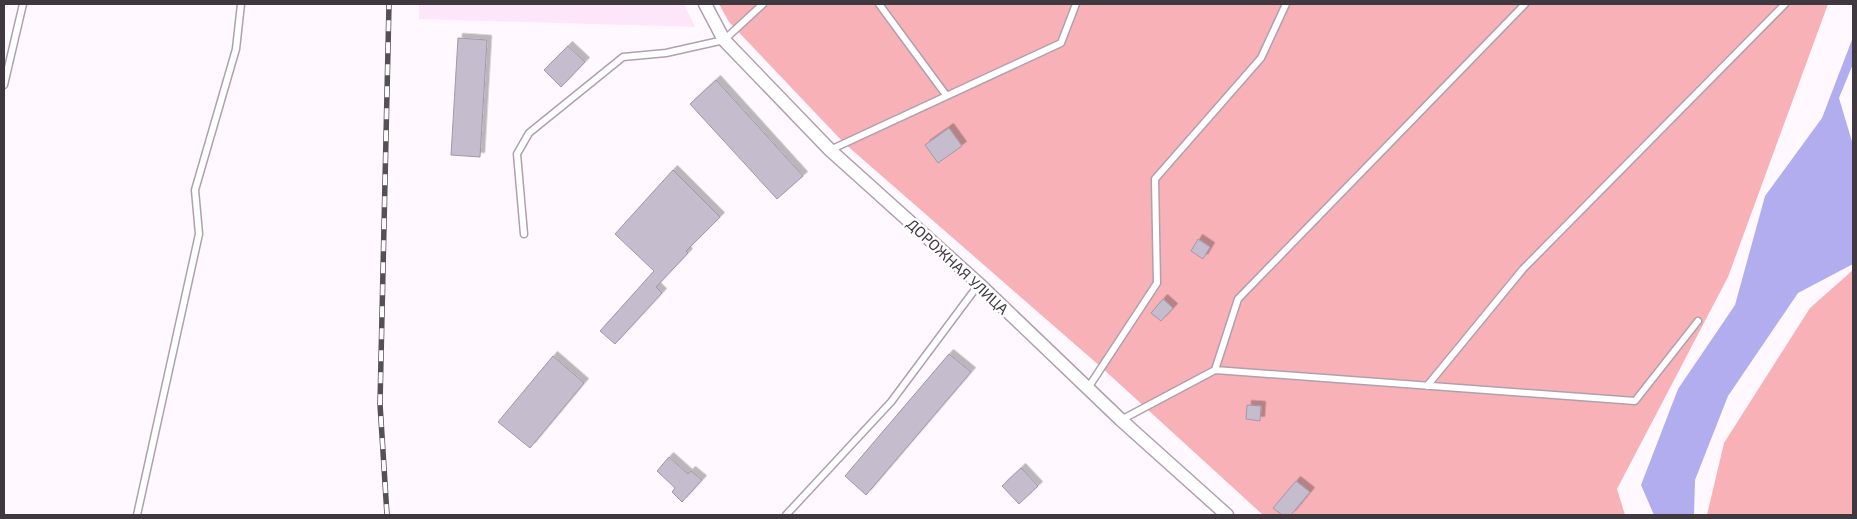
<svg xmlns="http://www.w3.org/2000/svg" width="1857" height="519" font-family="'Exo 2',sans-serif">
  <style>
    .built { fill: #fde6fa }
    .green { fill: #f7b1b7 }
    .water { fill: #b1adee }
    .building { fill: #c5bcce; stroke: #a198aa; filter: url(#shadow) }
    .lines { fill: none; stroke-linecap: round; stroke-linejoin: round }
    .lane-casing { stroke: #b0a0ae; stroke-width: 9 }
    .street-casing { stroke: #b0a0ae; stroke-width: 15 }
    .lane { stroke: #fff; stroke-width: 6 }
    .street { stroke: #fff; stroke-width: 12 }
    .rail-casing { stroke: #564f55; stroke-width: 5.5 }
    .rail { stroke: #fff; stroke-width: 4; stroke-dasharray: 11; stroke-linecap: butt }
    .labels { text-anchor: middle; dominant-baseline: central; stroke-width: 5; stroke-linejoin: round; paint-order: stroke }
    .street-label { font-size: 15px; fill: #3f383e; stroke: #fff }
  </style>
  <defs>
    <filter id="shadow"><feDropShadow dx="4.5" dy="-4.5" stdDeviation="0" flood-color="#0004"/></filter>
  </defs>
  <rect width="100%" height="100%" fill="#fff8fe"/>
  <path class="built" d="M419 4H684L695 27 419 19Z"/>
  <path class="green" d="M719 4H1828L1728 277 1617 489 1625 515H1263L1101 367 844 143 729 22Z
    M1853 270V515H1707L1724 443 1810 308Z"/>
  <path class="water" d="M1853 37V64L1839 98 1853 145V264L1798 293 1728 396 1695 480 1694 515H1654L1641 485 1678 389 1735 305 1765 196 1822 118Z"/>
  <path class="building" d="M458 38 487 40 480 157 451 155Z
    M568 46 585 62 561 87 544 70Z
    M716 80 803 176 777 199 690 104Z
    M949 128 962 146 938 163 925 145Z
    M673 170 720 217 686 251 688 253 656 287 662 293 615 344 600 331 654 271 615 234Z
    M1198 239 1210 247 1203 259 1191 251Z
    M1163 299 1173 308 1161 321 1151 313Z
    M949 354 971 372 866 495 845 476Z
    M553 356 584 383 530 448 498 422Z
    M1247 405 1261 406 1260 421 1246 419Z
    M669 457 688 474 691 471 702 480 682 502 672 492 675 488 657 471Z
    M1021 468 1038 486 1019 504 1002 486Z
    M1296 481 1310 492 1291 515H1282L1273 508Z"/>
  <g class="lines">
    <defs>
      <path id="lane" d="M879 4 946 95
        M4 85 23 4
        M830 150 1061 43 1076 4
        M524 234 517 154 529 133 623 57 666 53 724 40 763 4
        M1215 370 1635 401 1698 321
        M1427 386 1523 269 1785 4
        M1088 388 1157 283 1155 179 1261 58 1286 4
        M1121 420 1215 370 1238 299 1525 4
        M137 515 199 234 195 190 236 49 241 4
        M786 515 891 402 979 284"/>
      <path id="street" d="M705 4 724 40 830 150 979 284 1121 420 1227 515"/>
    </defs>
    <use href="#lane" class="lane-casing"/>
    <use href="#street" class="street-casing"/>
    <use href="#lane" class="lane"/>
    <use href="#street" class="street"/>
    <defs>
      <path id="rail" d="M387 515 380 404 389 4"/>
    </defs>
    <use href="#rail" class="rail-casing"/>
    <use href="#rail" class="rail"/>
  </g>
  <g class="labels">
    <g class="street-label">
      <text transform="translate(958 266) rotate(43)">ДОРОЖНАЯ УЛИЦА</text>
    </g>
  </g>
  <rect width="1857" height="519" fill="none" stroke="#3f383e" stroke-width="10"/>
</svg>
